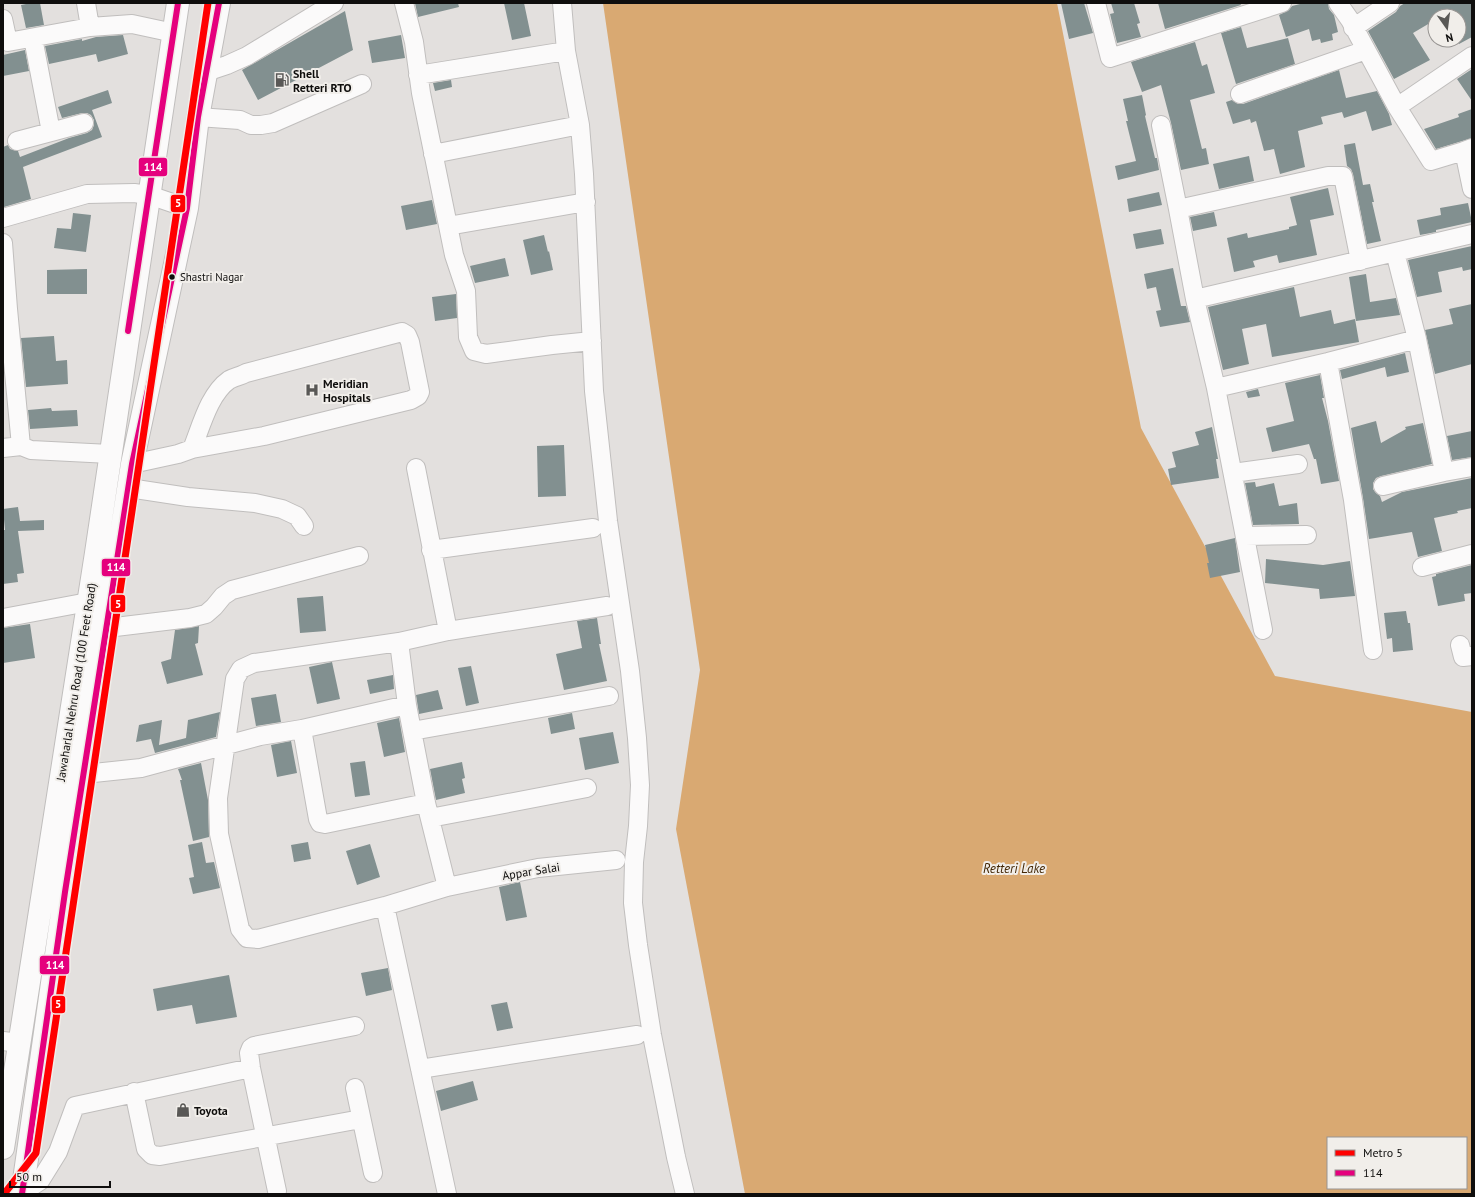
<svg xmlns="http://www.w3.org/2000/svg" width="1475" height="1197" font-family="'PT Sans',sans-serif">
  <style>
    .water { fill: #d9a972; fill-rule: evenodd }
    .building { fill: #829090 }
    .lines { fill: none; stroke-linecap: round; stroke-linejoin: round }
    .minor-casing { stroke: #c0bebd; stroke-width: 20 }
    .major-casing { stroke: #c0bebd; stroke-width: 24 }
    .minor { stroke: #fbfafa; stroke-width: 18 }
    .major { stroke: #fbfafa; stroke-width: 22 }
    .bus-1-casing { stroke: #f1eeea; stroke-width: 9 }
    .bus-1 { stroke: #e5007d; stroke-width: 6 }
    .metro-1-casing { stroke: #f1eeea; stroke-width: 10 }
    .metro-1 { stroke: #f00; stroke-width: 7 }
    .bus-dot { fill: #0f0e0d; stroke: #f1eeea; stroke-width: 1.5 }
    .labels { text-anchor: middle; dominant-baseline: central; stroke-width: 4; stroke-linejoin: round; paint-order: stroke }
    .bus-label { font-size: 11px; fill: #0f0e0d; stroke: #f1eeea; text-anchor: start }
    .poi-label { font-size: 12px; font-weight: bold; fill: #0f0e0d; stroke: #f1eeea; text-anchor: start }
    .street-label { font-size: 12px; fill: #0f0e0d; stroke: #f1eeea }
    .water-label { font-size: 13px; font-style: italic; fill: #432705; stroke: #f1eeea }
    .line-badge { stroke: #f1eeea; stroke-width: 1.5 }
    .badge-label { font-size: 11px; text-anchor: middle; font-weight: bold; fill: #fff }
  </style>
  <rect width="100%" height="100%" fill="#e3e0de"/>
  <path class="water" d="M603 3H1057L1141 428 1275 676 1472 712V1194H745L676 829 700 670ZM1328 1138H1466V1188H1328Z"/>
  <path class="building" d="M31 3H40L44 25 26 28 21 5Z
    M415 3H458L459 7 418 17Z
    M504 3H524L531 36 512 40Z
    M1061 3H1084L1093 33 1069 39Z
    M1111 3H1134L1140 23 1137 24 1141 37 1117 43 1110 14 1114 13Z
    M1158 3H1240L1241 5 1165 29Z
    M1304 3H1328L1329 9 1334 15 1338 32 1332 34 1333 40 1321 43 1320 39 1312 41 1309 29 1286 37 1279 15 1289 10 1292 6Z
    M1405 3H1472V37L1459 44V16L1435 15V20L1413 33 1430 60 1394 79 1368 31 1396 12 1400 6Z
    M345 11 353 50 258 100 242 70Z
    M1241 27 1247 48 1288 38 1295 64 1236 84 1221 33Z
    M123 35 128 54 98 62 96 54 49 64 45 46 82 39V41L96 37Z
    M401 35 405 58 372 63 368 41Z
    M1195 42 1202 66 1207 64 1215 93 1190 100 1202 149 1206 148 1209 164 1181 170 1171 123 1161 85 1142 92 1131 62Z
    M25 50 29 71 3 76V55Z
    M1472 69V101L1457 79Z
    M1339 70 1346 98 1377 91 1389 114 1392 125 1372 131 1366 111 1344 118 1342 112 1321 117 1323 124 1298 131 1305 167 1280 174 1274 149 1264 151 1256 121 1251 123 1250 119 1233 124 1226 102 1232 100 1238 104H1243Z
    M451 80 452 87 435 91 433 83Z
    M108 90 112 103 92 110 102 137 23 167 31 199 4 207 3 147 8 145 10 149 18 151 20 157 69 138 87 133 92 130 94 125V120L91 115 87 113H82L62 118 58 107Z
    M1142 95 1146 115 1145 116 1155 158H1157L1159 170 1118 180 1115 166 1136 161 1126 121H1128L1123 99Z
    M1472 109V138L1436 149 1424 129 1459 117 1458 114Z
    M1355 143 1363 185 1370 184 1374 202H1372L1381 241 1367 244 1353 174 1351 169 1347 166 1344 145Z
    M1249 156 1254 181 1219 189 1213 164Z
    M1328 188 1334 215 1310 220 1317 255 1279 263 1277 255 1253 261 1255 267 1234 272 1227 238 1247 233 1248 238 1289 229V227L1297 225 1290 197Z
    M1159 192 1162 205 1129 212 1127 199Z
    M432 200 437 224 406 230 401 206Z
    M1468 203 1472 222 1436 230V232L1420 235 1417 220 1441 215 1440 208Z
    M1214 212 1217 226 1193 231 1190 217Z
    M73 213 91 215 86 252 54 248 57 228 71 229Z
    M1161 229 1164 244 1136 249 1133 234Z
    M544 235 548 252 549 251 553 270 531 275 523 240Z
    M1472 246V269L1463 271 1462 267 1438 272 1442 292 1417 297 1408 260Z
    M505 258 509 276 475 283 470 266Z
    M1173 268 1181 306H1186L1190 322 1160 327 1156 311 1161 310 1156 287 1147 289 1144 274Z
    M87 269V294H47V270Z
    M1366 274 1370 302 1396 298 1400 315 1356 321 1349 277Z
    M1294 287 1300 317 1331 310 1334 324 1355 319 1359 342 1272 357 1266 324 1242 329 1249 364 1223 370 1208 307Z
    M456 294 457 318 435 321 432 297Z
    M1472 304V364L1435 374 1425 330 1453 324 1449 309Z
    M54 336 56 361 67 360 68 384 26 387 21 338Z
    M1405 353 1409 372 1387 377 1385 367 1342 379 1340 370Z
    M1320 375 1324 398H1322L1328 421 1339 481 1321 484 1316 459H1314L1309 444 1272 452 1266 428 1294 421 1285 383Z
    M1258 389 1260 396 1248 398 1246 392Z
    M51 408 52 411 77 410 78 426 30 429 28 410Z
    M1376 421 1381 443 1406 429 1405 427 1423 423 1432 464 1381 476 1376 478 1373 483V489L1376 493 1380 496 1382 502 1402 492 1472 478V508L1457 511 1458 513 1434 518 1442 551 1418 557 1412 532 1369 539 1363 498 1351 428Z
    M1212 427 1218 459H1216L1219 478 1171 485 1168 469 1176 467 1172 452 1199 445 1195 432Z
    M1472 431V457L1452 460 1447 436Z
    M564 445 566 496 538 497 537 446Z
    M1255 482 1256 487 1274 483 1279 506 1297 503 1299 524 1253 525 1245 483Z
    M18 507 20 521 44 520V530L18 531 24 573 17 574 18 582 3 584V530H5L3 509Z
    M1235 538 1240 572 1210 578 1207 563H1209L1205 545Z
    M1266 559 1323 565 1350 561 1355 596 1320 599 1319 589 1265 583Z
    M1472 565V593L1464 594 1465 601 1438 606 1432 577 1436 576V574Z
    M323 596 326 631 300 633 297 598Z
    M1406 611 1408 623H1410L1413 650 1393 652 1392 638 1387 639 1384 613Z
    M597 618 601 644H599L607 681 564 690 556 654 582 648 577 621Z
    M30 624 35 658 3 663V628Z
    M199 626 198 643 195 644 203 675 167 684 161 662 171 659 175 630Z
    M332 662 340 699 317 704 309 667Z
    M471 666 479 703 466 706 458 668Z
    M393 675 394 689 370 694 367 680Z
    M438 690 443 709 419 714 416 695Z
    M276 694 281 722 256 726 251 698Z
    M220 712 216 737 155 753 151 739 136 742 139 725 162 720 159 745 186 738 188 720Z
    M572 713 575 729 551 734 548 718Z
    M399 718 405 752 384 757 377 723Z
    M613 732 619 763 585 770 579 738Z
    M291 741 297 773 277 777 271 745Z
    M365 761 370 795 355 797 350 763Z
    M462 762 465 778 462 779 465 793 436 800 430 769Z
    M201 763 208 800 209 837 193 841 180 780H182L178 769Z
    M202 842 206 863 214 862 220 888 193 894 189 878 194 877 188 845Z
    M308 842 311 859 294 862 291 845Z
    M370 844 380 877 357 885 346 851Z
    M520 882 527 917 506 921 499 887Z
    M388 968 392 990 366 996 361 973Z
    M229 975 237 1017 196 1024 192 1005 157 1011 153 989Z
    M507 1002 513 1028 497 1031 491 1005Z
    M473 1081 478 1100 441 1111 436 1091Z"/>
  <g class="lines">
    <defs>
      <path id="minor" d="M86 3 90 27 132 24 174 33
        M404 3 414 42 421 93 454 255 466 291 468 337 474 351 486 354 552 345 592 341
        M562 3 566 51 580 125 584 174 594 391 608 521 630 671 637 738 640 785 638 826 634 862 633 903 638 945 652 1035 676 1157 685 1194
        M1096 3 1110 58 1282 3
        M1338 3 1350 20 1397 107 1431 161 1464 151
        M3 19 8 42 90 27
        M1353 28 1390 3
        M206 72 227 65 247 56 334 3
        M418 75 566 51
        M1240 94 1366 50
        M1397 107 1472 56
        M198 117 240 120 251 125H261L273 123 362 84
        M1161 125 1178 209
        M51 132 84 123
        M17 141 51 132 33 38
        M1472 148 1464 151 1472 189
        M433 154 580 125
        M3 218 87 194 134 193 149 195 187 208
        M448 226 586 202
        M3 243 8 309 21 446 3 448
        M1395 252 1417 339 1328 362 1216 388 1195 299C1288 278 1380 256 1472 234
        M1195 299 1178 209 1328 176H1343L1360 261
        M1417 339 1444 472 1472 467
        M1328 362 1353 500 1373 650
        M1216 388 1263 630
        M21 446 31 450 110 454
        M132 464 178 454 192 449C201 427 209 394 229 380 234 377 241 376 246 373L402 332 407 335 410 342 420 392 418 396 411 400 264 436 192 449
        M416 468 448 631
        M1233 473 1298 464
        M1383 486 1444 472
        M129 488 188 497 255 503 282 509 297 516 304 526
        M1245 536 1307 535
        M431 550 593 528
        M1422 567 1472 554
        M3 618 88 602
        M107 628 190 618 206 614 214 607 223 596 232 590 359 556
        M1460 645 1463 657 1472 656
        M302 729 318 819 320 823 325 824 426 803
        M412 731 609 696
        M84 774 141 768 260 736 302 729 407 705
        M430 818 587 788
        M447 887 426 803 407 705 399 642 448 631 607 606
        M385 906 258 939 247 938 240 929 219 834 218 798 235 679 241 669 254 663 399 642
        M3 1041 19 1043
        M420 1069 637 1035
        M355 1088 373 1173
        M134 1092 146 1149 152 1155 160 1156 361 1119
        M277 1191 251 1068 249 1053 251 1048 254 1046 355 1026
        M22 1193 40 1181 58 1152 75 1106 251 1068
        M447 1194 385 906 447 887 538 868 616 860"/>
      <path id="major" d="M3 1148 96 553 178 3
        M22 1194 65 892 132 464 187 208 198 117 219 3"/>
    </defs>
    <use href="#minor" class="minor-casing"/>
    <use href="#major" class="major-casing"/>
    <use href="#minor" class="minor"/>
    <use href="#major" class="major"/>
    <defs>
      <path id="bus-1" d="M128 331 178 3
        M22 1194 65 892 132 464 187 208 198 117 219 3"/>
    </defs>
    <use href="#bus-1" class="bus-1-casing"/>
    <use href="#bus-1" class="bus-1"/>
    <defs>
      <path id="metro-1" d="M4 1194 36 1153 208 3"/>
    </defs>
    <use href="#metro-1" class="metro-1-casing"/>
    <use href="#metro-1" class="metro-1"/>
  </g>
  <defs>
    <symbol id="fuel-bare" viewBox="-9 -9 18 18"><path d="M-5.5-6h7V0h2V4h1.3V-2.5L3-4.5l.8-.8L6-3V5H2.5V1h-1V6h-7ZM-4.2-4.7v3.2H.2V-4.7Z" fill="#595856" stroke="#f1eeea" stroke-width="2.5" paint-order="stroke"/></symbol>
    <symbol id="hospital-bare" viewBox="-9 -9 18 18"><path d="M-5-5h3v3.5h4V-5h3V5h-3V1.5h-4V5h-3Z" fill="#595856" stroke="#f1eeea" stroke-width="2.5" paint-order="stroke"/></symbol>
    <symbol id="shop-bare" viewBox="-9 -9 18 18"><path d="M-5-2.5h2.3a2.7 3.5 0 0 1 5.4 0H5L5.5 6h-11ZM-1.5-2.5h3a1.5 2.3 0 0 0-3 0Z" fill="#595856" stroke="#f1eeea" stroke-width="2.5" paint-order="stroke"/></symbol>
  </defs>
  <g fill-rule="evenodd">
    <use href="#fuel-bare" x="272" y="70" width="20" height="20"/>
    <use href="#hospital-bare" x="302" y="380" width="20" height="20"/>
    <use href="#shop-bare" x="173" y="1100" width="20" height="20"/>
  </g>
  <circle class="bus-dot" cx="172" cy="277" r="3.5"/>
  <g class="labels">
    <g class="bus-label">
      <text x="180" y="277">Shastri Nagar</text>
    </g>
    <g class="poi-label">
      <text x="293" y="73">Shell<tspan x="293" dy="14">Retteri RTO</tspan></text>
      <text x="323" y="383">Meridian<tspan x="323" dy="14">Hospitals</tspan></text>
      <text x="194" y="1110">Toyota</text>
    </g>
    <g class="street-label">
      <text transform="translate(76 682) rotate(-81)">Jawaharlal Nehru Road (100 Feet Road)</text>
      <text transform="translate(531 871) rotate(-9)">Appar Salai</text>
    </g>
    <g class="water-label">
      <text x="1014" y="868">Retteri Lake</text>
    </g>
  </g>
  <g class="line-badge">
    <rect x="138" y="157" width="30" height="20" rx="4" fill="#e5007d"/>
    <rect x="170" y="194" width="16" height="19" rx="4" fill="#f00"/>
    <rect x="101" y="558" width="30" height="19" rx="4" fill="#e5007d"/>
    <rect x="110" y="594" width="16" height="19" rx="4" fill="#f00"/>
    <rect x="39" y="955" width="31" height="20" rx="4" fill="#e5007d"/>
    <rect x="51" y="995" width="15" height="19" rx="4" fill="#f00"/>
  </g>
  <g class="badge-label">
    <text x="153" y="171">114</text>
    <text x="178" y="207">5</text>
    <text x="116" y="571">114</text>
    <text x="118" y="608">5</text>
    <text x="55" y="969">114</text>
    <text x="58" y="1008">5</text>
  </g>
  <rect width="1475" height="1197" fill="none" stroke="#0f0e0d" stroke-width="8"/>
  <rect x="1327" y="1137" width="140" height="52" fill="#f1eeea" stroke="#979492"/>
  <rect x="1335" y="1150" width="20" height="6" fill="#ff0000" stroke="#979492"/>
  <text x="1363" y="1157" font-size="12" fill="#0f0e0d">Metro 5</text>
  <rect x="1335" y="1170" width="20" height="6" fill="#e5007d" stroke="#979492"/>
  <text x="1363" y="1177" font-size="12" fill="#0f0e0d">114</text>
  <g transform="translate(1447 28) rotate(166)"><circle r="19" fill="#f1eeea" stroke="#979492"/>
  <path d="M0-3L7 15L0 10L-7 15Z" fill="#595856"/>
  <text y="-6" font-size="11" font-weight="bold" text-anchor="middle" fill="#0f0e0d">N</text>
  </g>
  <path d="M10 1181v6h100v-6" fill="none" stroke="#0f0e0d" stroke-width="2"/>
  <text x="16" y="1181" font-size="12" fill="#0f0e0d" stroke="#f1eeea" stroke-width="3" paint-order="stroke">50 m</text>
</svg>
